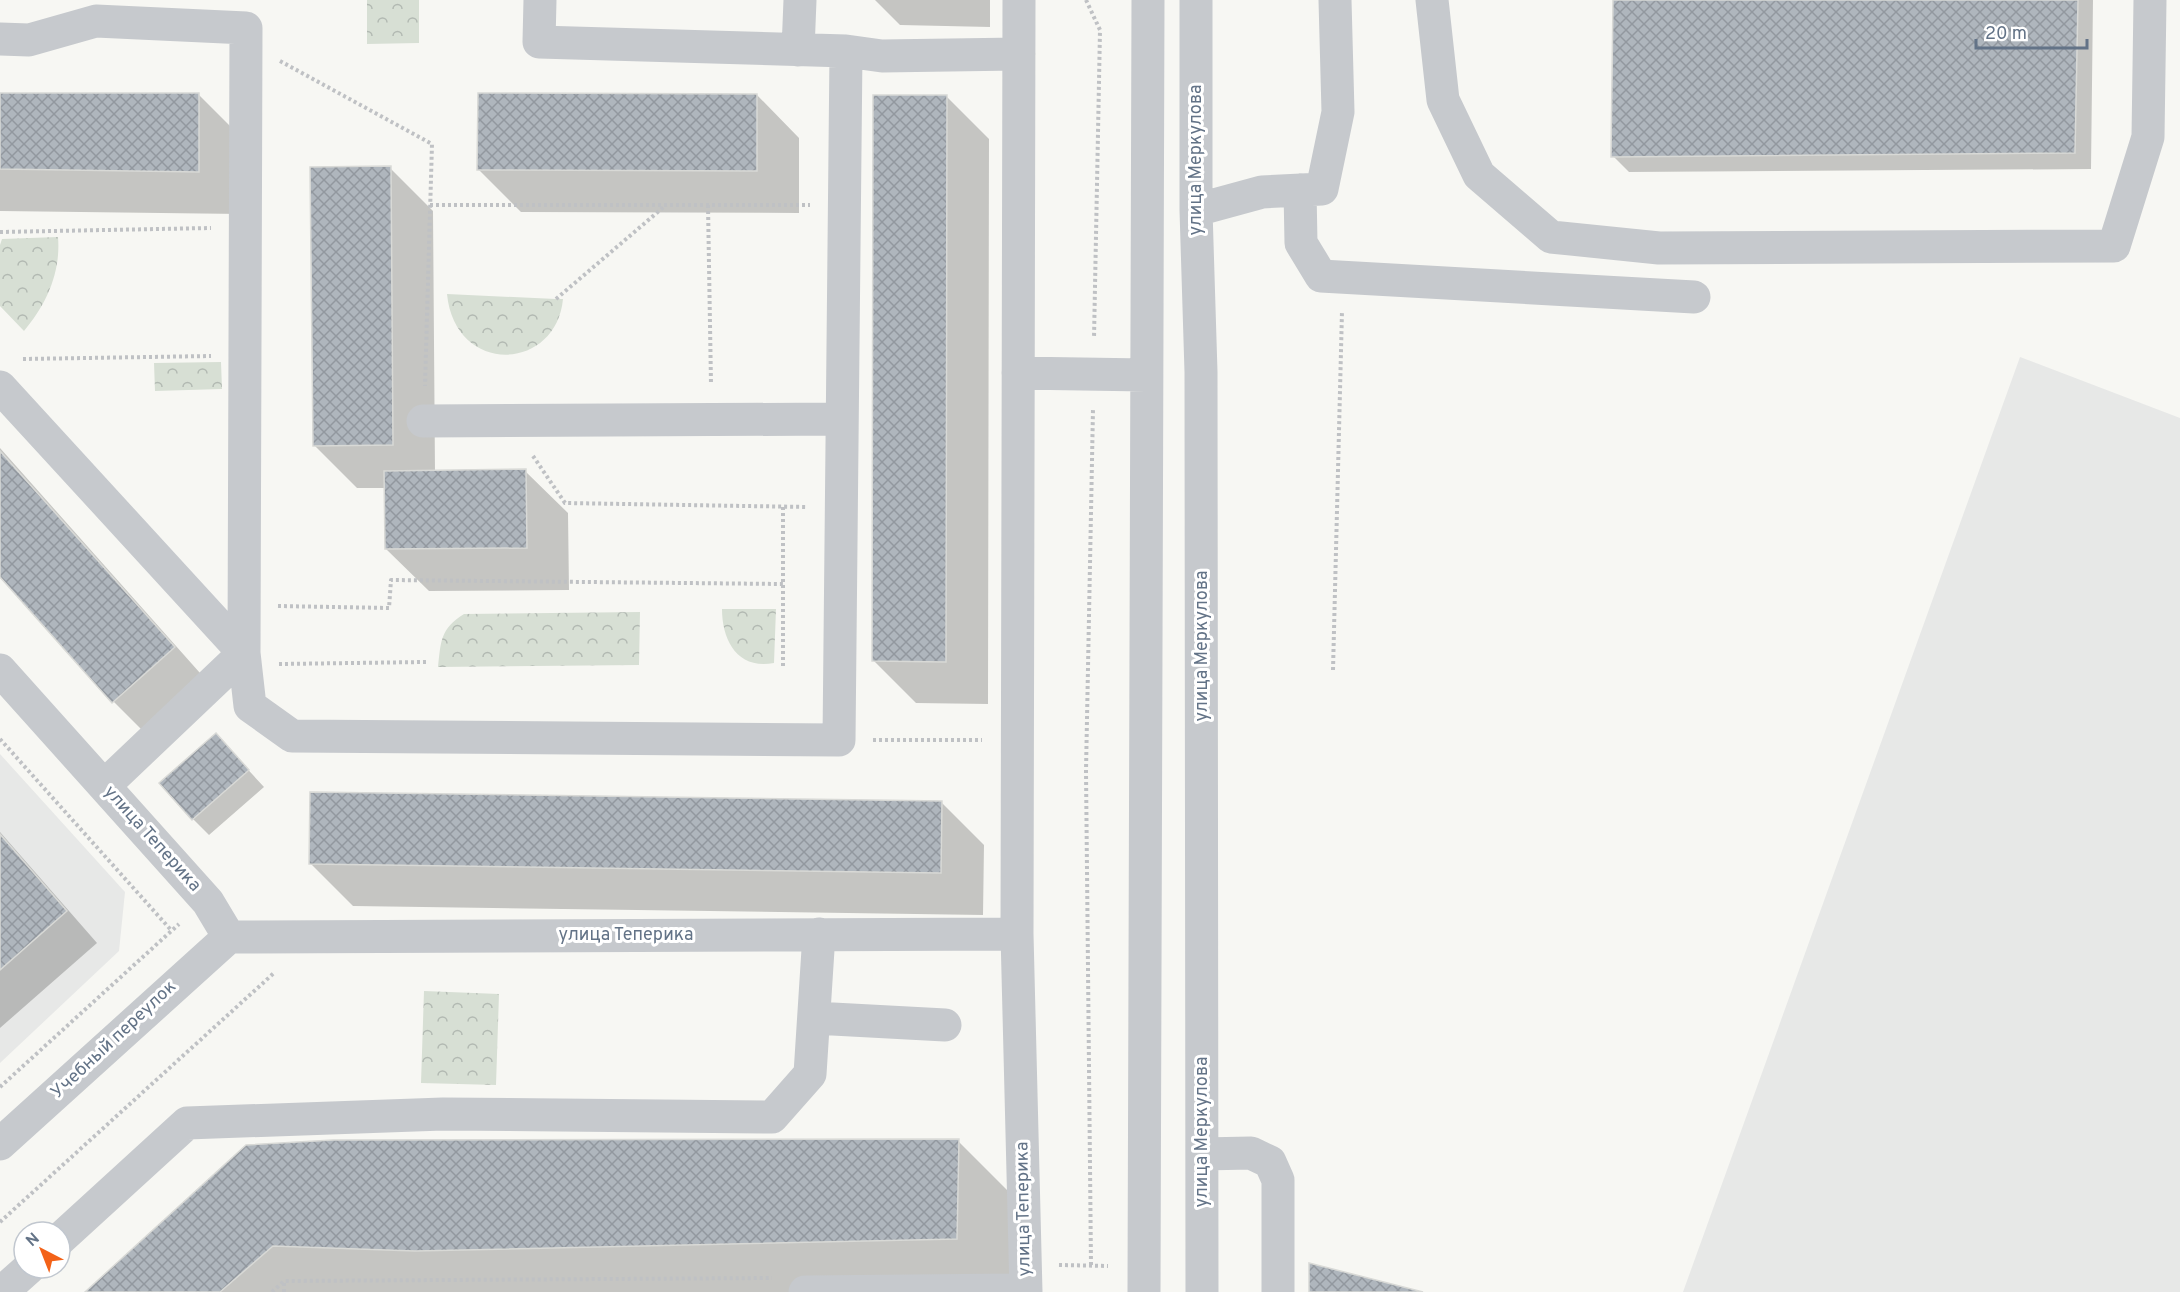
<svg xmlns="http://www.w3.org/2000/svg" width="2180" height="1292" font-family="Overpass,sans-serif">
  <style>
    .built { fill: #e7e8e7 }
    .forest { fill: url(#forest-crowns) }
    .shadow { fill: #0003 }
    .building { fill: url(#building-cross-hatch); stroke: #d8d9d6; stroke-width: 1.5 }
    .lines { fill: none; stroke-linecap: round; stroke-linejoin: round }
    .path { stroke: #bfc1c4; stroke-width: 4; stroke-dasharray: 3 3; stroke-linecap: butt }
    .minor { stroke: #c6c9cd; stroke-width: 33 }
    .labels { text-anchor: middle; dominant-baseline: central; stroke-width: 6; stroke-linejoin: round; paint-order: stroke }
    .street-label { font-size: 18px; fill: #637387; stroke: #fff }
  </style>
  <defs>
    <pattern id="forest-crowns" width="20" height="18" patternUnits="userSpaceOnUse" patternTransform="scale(1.5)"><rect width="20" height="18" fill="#d7dfd4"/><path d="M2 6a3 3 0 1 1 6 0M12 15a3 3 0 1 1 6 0" fill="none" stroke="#b2b9b2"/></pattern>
    <pattern id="building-cross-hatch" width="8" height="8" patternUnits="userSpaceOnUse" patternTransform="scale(1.5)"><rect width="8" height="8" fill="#afb6bd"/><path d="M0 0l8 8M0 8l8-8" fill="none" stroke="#92989f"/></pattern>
  </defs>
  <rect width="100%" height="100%" fill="#f7f7f3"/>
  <path class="built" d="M2020 357 2180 418V1292H1683Z
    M0 754 125 892 119 951 0 1063Z"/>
  <path class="forest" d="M367 0H419V43L367 44Z
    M58 237C61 273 46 305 24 331L0 306V245L2 239Z
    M447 294 556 299H563C556 372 455 376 447 294Z
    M221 362 222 389 155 391 154 363Z
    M722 609H776L774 663C738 670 722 641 722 609Z
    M640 612 639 665 438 667C441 641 440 629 464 614Z
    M424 991 499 994 496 1085 421 1083Z"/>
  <path class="shadow" d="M875 0H990V27L900 25Z
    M1614 0H2093L2091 169 1629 172 1613 156Z
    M0 94H198L241 137V214L0 211Z
    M757 95 799 138V213L521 212 479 170Z
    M946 96 989 139 988 704 916 703 874 661Z
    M390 168 433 211 435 472 525 471 568 513 569 590 429 591 386 549V488H357L314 445Z
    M0 448 216 691 156 744 114 702 0 574Z
    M216 735 264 787 209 835 193 819Z
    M941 802 984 845 983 915 353 906 310 863Z
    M0 832 97 943 0 1028Z
    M958 1141 1018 1201 1016 1292H87L333 1142Z"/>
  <path class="building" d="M1613 0H2078L2075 153 1611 157Z
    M0 93H199V172L0 169Z
    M478 93 757 94V171L477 170Z
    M873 95H947L946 662 872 661Z
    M391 166 393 445 313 446 310 167Z
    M0 451 175 647 112 703 0 577Z
    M526 469 527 548 385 549 384 471Z
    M216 733 249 770 192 820 159 783Z
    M310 792 942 801 941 873 309 864Z
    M0 834 67 911 0 970Z
    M959 1139 957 1239 415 1251 273 1246 220 1292H85L246 1145 333 1140Z
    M1309 1263 1423 1292H1309Z"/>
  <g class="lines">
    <path class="path" d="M1086 0 1100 30 1094 338
      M280 61 432 144 425 386
      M430 205H810
      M708 205 711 384
      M0 232 211 228
      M556 299 666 205
      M23 359 211 356
      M533 456 565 503 807 507
      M783 507V666
      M278 606 389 608 391 580 783 584
      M279 664 426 662
      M1333 670 1342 311
      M0 739 171 930
      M873 740H982
      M0 1087 179 924
      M0 1222 274 973
      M1059 1265 1108 1266
      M1091 1265 1086 771 1093 409
      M272 1292 284 1281 772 1278
      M284 1292V1282"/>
    <path class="minor" d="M540 0 539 42 846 51
      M1196 0V210L1201 372 1202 1292
      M1432 0 1443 100 1479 175 1551 237 1659 248 2114 246 2148 137 2150 0
      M0 39 29 40 96 21 246 28 244 653 104 786
      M798 50 800 0
      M1300 190 1301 243 1321 276 1694 297
      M1196 210 1262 192 1322 189 1338 112 1335 0
      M1018 373 1146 375
      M0 387 244 653 250 706 292 736 839 740 846 51 882 56 1019 54
      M423 421 841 419
      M0 670 208 902 229 937 1017 934 1026 1292
      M1017 934 1019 0
      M814 1018 945 1025
      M0 1144 229 937
      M1202 1154 1251 1153 1270 1162 1278 1180V1292
      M60 1239 187 1123 443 1114 772 1117 810 1074 819 934
      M2 1292 29 1268
      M805 1292 1026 1290
      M1144 1292 1148 0"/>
  </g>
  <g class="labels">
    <g class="street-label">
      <text transform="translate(1196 160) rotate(-90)">улица Меркулова</text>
      <text transform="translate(1202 646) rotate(-90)">улица Меркулова</text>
      <text transform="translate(152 839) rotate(48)">улица Теперика</text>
      <text x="626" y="935">улица Теперика</text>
      <text transform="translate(114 1040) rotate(-43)">Учебный переулок</text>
      <text transform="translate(1202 1132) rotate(-90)">улица Меркулова</text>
      <text transform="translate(1024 1209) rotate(-91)">улица Теперика</text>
    </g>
  </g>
  <g transform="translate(42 1250) rotate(318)"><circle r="28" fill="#ffffff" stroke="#c1c7cf" stroke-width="1.5"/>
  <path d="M0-4.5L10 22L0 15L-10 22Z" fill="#f36218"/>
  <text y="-9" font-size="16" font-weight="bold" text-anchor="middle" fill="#637387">N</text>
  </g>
  <path d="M1976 39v9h111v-9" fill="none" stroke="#637387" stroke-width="3"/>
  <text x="1985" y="39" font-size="18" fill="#637387" stroke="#ffffff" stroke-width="4.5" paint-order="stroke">20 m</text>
</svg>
